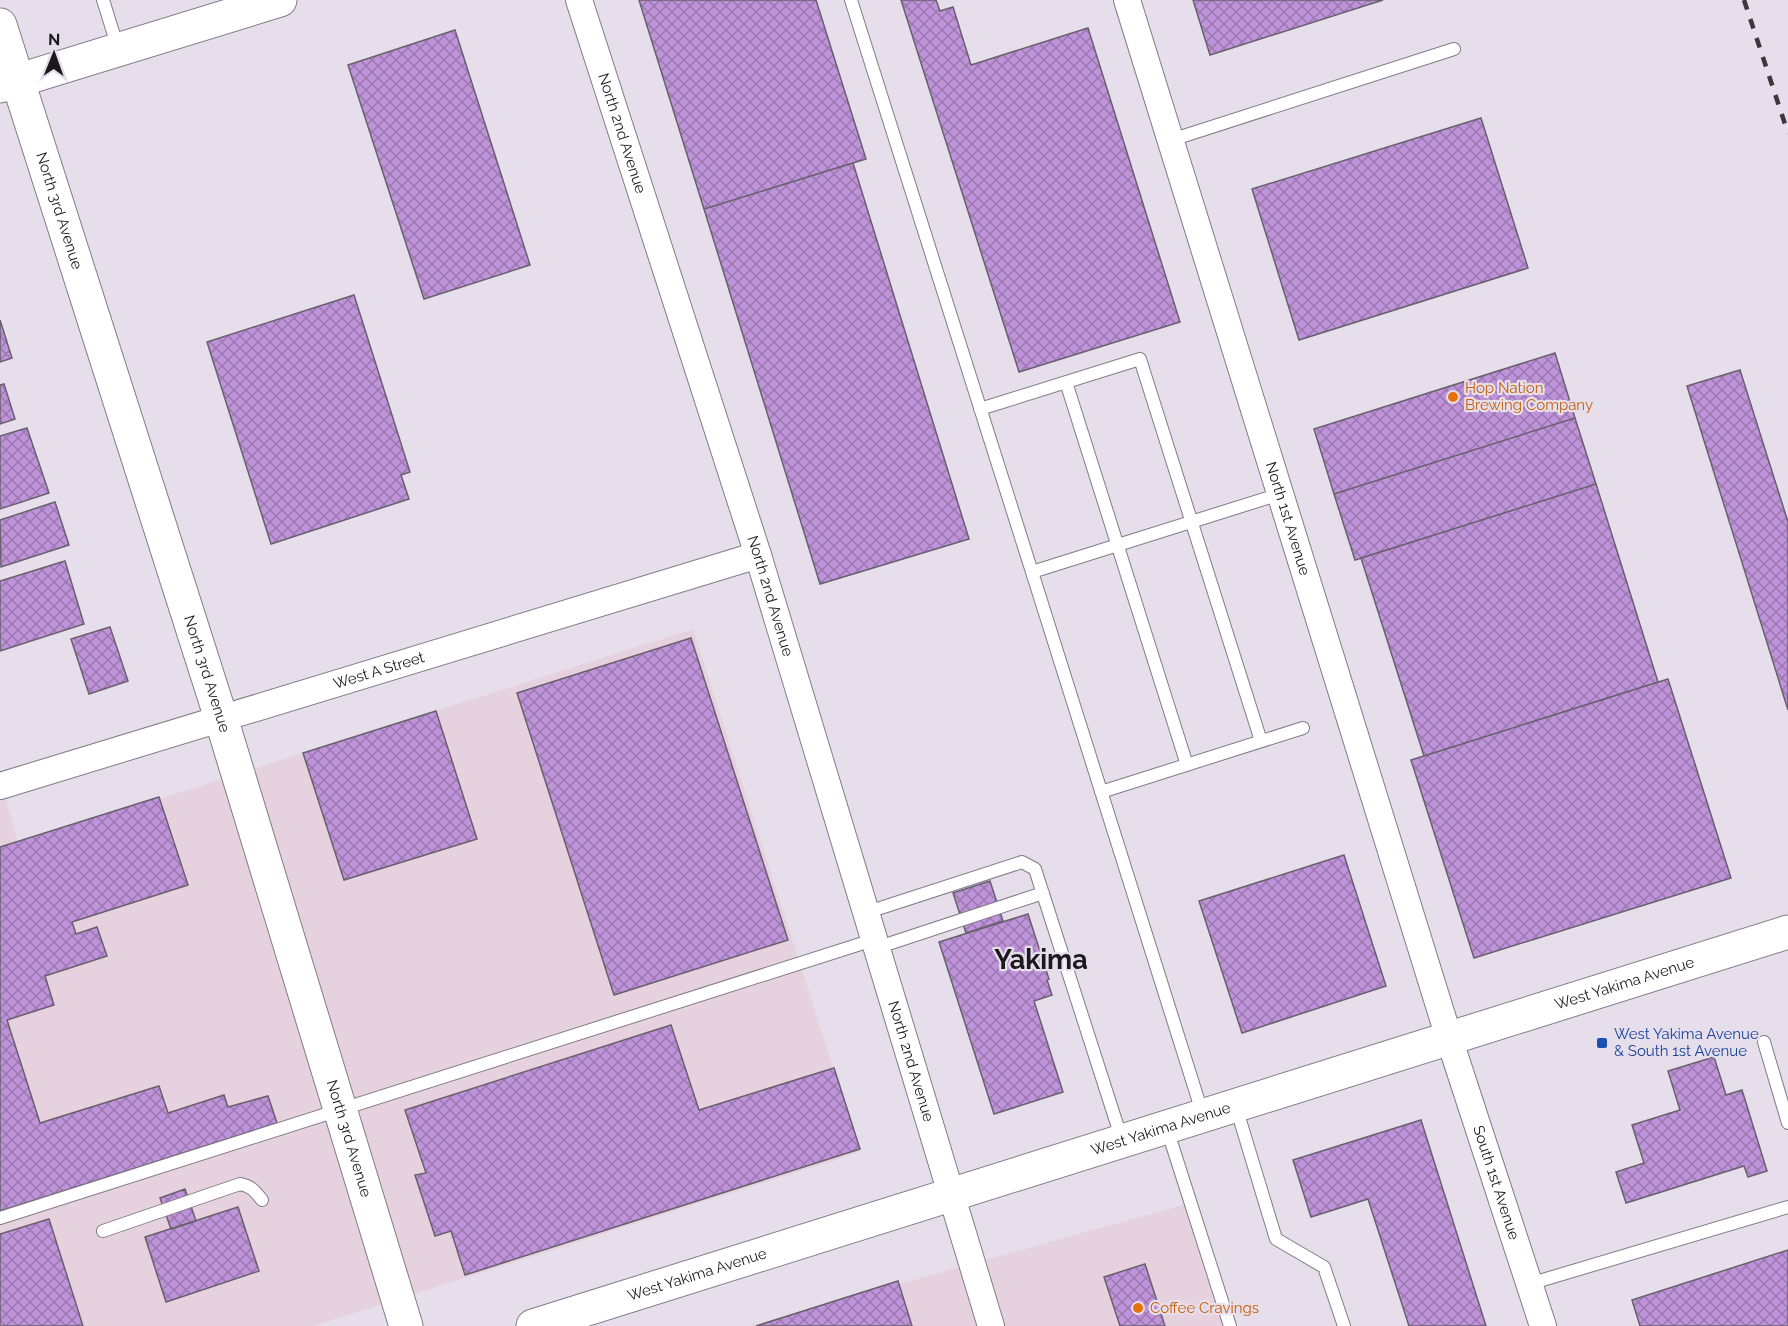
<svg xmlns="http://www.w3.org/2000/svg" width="1788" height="1326" font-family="Raleway,sans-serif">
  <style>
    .commercial { fill: #e6d1df }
    .building { fill: url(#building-cross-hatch); stroke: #68606d; stroke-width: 1.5 }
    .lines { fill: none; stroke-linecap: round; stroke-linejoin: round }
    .lane-casing { stroke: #837b88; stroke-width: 14 }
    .street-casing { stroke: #837b88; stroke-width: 28 }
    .secondary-casing { stroke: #837b88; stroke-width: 35 }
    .lane { stroke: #fff; stroke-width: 12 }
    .street { stroke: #fff; stroke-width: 26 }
    .secondary { stroke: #fff; stroke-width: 33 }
    .rail { stroke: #3b373d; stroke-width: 4.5; stroke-dasharray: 10 10; stroke-linecap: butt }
    .food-dot { fill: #e8710a; stroke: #e7deec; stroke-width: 2 }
    .transit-dot { fill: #1a4fb4; stroke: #e7deec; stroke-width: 2 }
    .labels { text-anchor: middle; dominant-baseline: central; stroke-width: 4.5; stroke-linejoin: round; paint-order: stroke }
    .street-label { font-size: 15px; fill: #1c191e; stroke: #e7deec }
    .food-label { font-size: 15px; fill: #c56008; stroke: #e7deec; text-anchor: start }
    .transit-label { font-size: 15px; fill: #164399; stroke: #e7deec; text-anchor: start }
    .town-label { font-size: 27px; font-weight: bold; fill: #1c191e; stroke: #e7deec }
  </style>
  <defs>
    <pattern id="building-cross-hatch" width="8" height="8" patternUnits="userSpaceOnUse" patternTransform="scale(1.5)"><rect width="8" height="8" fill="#bf93d9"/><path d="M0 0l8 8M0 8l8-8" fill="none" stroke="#9a77af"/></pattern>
  </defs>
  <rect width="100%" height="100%" fill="#e7deec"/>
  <path class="commercial" d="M693 629 860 1152 314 1326H0V778L18 844Z
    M1193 1202 1232 1326H749Z"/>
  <path class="building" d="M639 0H816L866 159 704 209Z
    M901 0H936L940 11 953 7 971 65 1088 28 1180 322 1019 372Z
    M1193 0H1383L1210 55Z
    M455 30 530 265 424 299 348 65Z
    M1481 118 1528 268 1299 340 1252 189Z
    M853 163 969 539 820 584 704 209Z
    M354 295 410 472 401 475 409 499 271 544 207 342Z
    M0 320 12 358 0 362Z
    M1555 353 1575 418 1334 494 1314 429Z
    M1740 370 1788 522V710L1687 386Z
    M4 384 15 419 0 424V385Z
    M1575 418 1596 484 1355 560 1334 494Z
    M27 428 49 493 0 509V436Z
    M1596 484 1658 682 1424 756 1361 558Z
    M55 502 69 545 1 567 0 520Z
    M65 561 84 624 0 651V581Z
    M110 627 128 681 89 694 71 639Z
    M691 638 788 940 614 995 517 693Z
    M1668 679 1731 878 1474 958 1411 760Z
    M436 711 477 839 344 880 303 753Z
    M159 797 188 885 72 922 76 934 97 927 107 956 45 976 54 1005 7 1020 40 1123 159 1086 168 1113 224 1095 228 1107 268 1096 277 1123 0 1211V847Z
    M1344 855 1386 986 1242 1033 1199 901Z
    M990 881 1003 921 966 933 953 893Z
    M1028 914 1049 979 1047 980 1052 995 1034 1001 1063 1092 994 1114 939 942Z
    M671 1025 699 1110 834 1068 860 1149 465 1275 451 1231 435 1236 415 1175 426 1173 405 1110Z
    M1714 1057 1726 1095 1742 1090 1767 1171 1748 1177 1744 1166 1626 1203 1616 1172 1644 1163 1632 1125 1680 1110 1668 1071Z
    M1421 1120 1486 1326H1409L1368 1199 1311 1217 1293 1160Z
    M185 1189 196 1221 171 1229 160 1198Z
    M238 1207 259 1271 166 1302 145 1237Z
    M49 1219 83 1326H0V1234Z
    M1788 1250V1326H1640L1632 1300Z
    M1145 1264 1165 1326H1120L1104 1277Z
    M898 1281 912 1326H756Z"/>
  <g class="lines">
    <defs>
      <path id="lane" d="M103 0 118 48
        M851 0 1032 572
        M1171 140 1454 49
        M1066 382 1187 765
        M980 409 1140 359 1261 741
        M1101 792 1303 728
        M865 913 1022 862 1035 869 1122 1140
        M876 948 1043 893
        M1764 1042 1788 1123
        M1236 1107 1276 1239 1324 1267 1344 1326
        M1203 1115 1032 572 1280 494
        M1167 1129 1230 1326
        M0 1218 873 940
        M103 1231 240 1184C251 1186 255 1191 262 1200
        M1529 1284 1788 1207"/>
      <g id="street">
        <path id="s1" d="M579 0 758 555 991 1326"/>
        <path id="s2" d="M1127 0 1449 1038 1543 1326"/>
        <path id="s3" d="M0 786 758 555"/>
      </g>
      <g id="secondary">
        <path id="s4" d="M0 25 221 718 406 1326"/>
        <path d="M0 86 280 0"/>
        <path id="s5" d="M533 1326 1788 932"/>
      </g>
    </defs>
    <use href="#lane" class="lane-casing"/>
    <use href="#street" class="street-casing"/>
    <use href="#secondary" class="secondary-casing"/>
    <use href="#lane" class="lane"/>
    <use href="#street" class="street"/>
    <use href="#secondary" class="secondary"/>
    <path class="rail" d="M1744 0 1788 133"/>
  </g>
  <g class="food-dot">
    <circle cx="1453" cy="397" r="6"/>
    <circle cx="1138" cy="1308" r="6"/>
  </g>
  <rect class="transit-dot" x="1596" y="1037" width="12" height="12" rx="3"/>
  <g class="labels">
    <g class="street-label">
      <text stroke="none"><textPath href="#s1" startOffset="140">North 2nd Avenue</textPath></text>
      <text stroke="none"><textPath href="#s4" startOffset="195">North 3rd Avenue</textPath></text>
      <text stroke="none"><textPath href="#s2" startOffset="543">North 1st Avenue</textPath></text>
      <text stroke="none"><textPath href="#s1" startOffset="626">North 2nd Avenue</textPath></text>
      <text stroke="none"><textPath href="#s3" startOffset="396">West A Street</textPath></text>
      <text stroke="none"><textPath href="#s4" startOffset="681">North 3rd Avenue</textPath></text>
      <text stroke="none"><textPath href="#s5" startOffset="1144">West Yakima Avenue</textPath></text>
      <text stroke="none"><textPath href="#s1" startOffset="1112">North 2nd Avenue</textPath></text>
      <text stroke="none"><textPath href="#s5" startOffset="658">West Yakima Avenue</textPath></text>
      <text stroke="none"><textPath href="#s4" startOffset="1167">North 3rd Avenue</textPath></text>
      <text stroke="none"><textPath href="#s2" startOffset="1239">South 1st Avenue</textPath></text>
      <text stroke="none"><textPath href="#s5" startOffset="172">West Yakima Avenue</textPath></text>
    </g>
    <g class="food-label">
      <text x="1465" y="388">Hop Nation<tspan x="1465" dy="17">Brewing Company</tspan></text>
      <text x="1150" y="1308">Coffee Cravings</text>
    </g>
    <g class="transit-label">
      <text x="1614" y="1034">West Yakima Avenue<tspan x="1614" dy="17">&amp; South 1st Avenue</tspan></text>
    </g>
    <g class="town-label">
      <text x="1041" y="959">Yakima</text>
    </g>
  </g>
  <g transform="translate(54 54) rotate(1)" stroke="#e7deec" stroke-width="4.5" paint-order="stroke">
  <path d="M0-4.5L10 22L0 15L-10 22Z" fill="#1c191e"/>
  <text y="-9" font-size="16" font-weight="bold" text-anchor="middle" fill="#1c191e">N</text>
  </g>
</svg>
